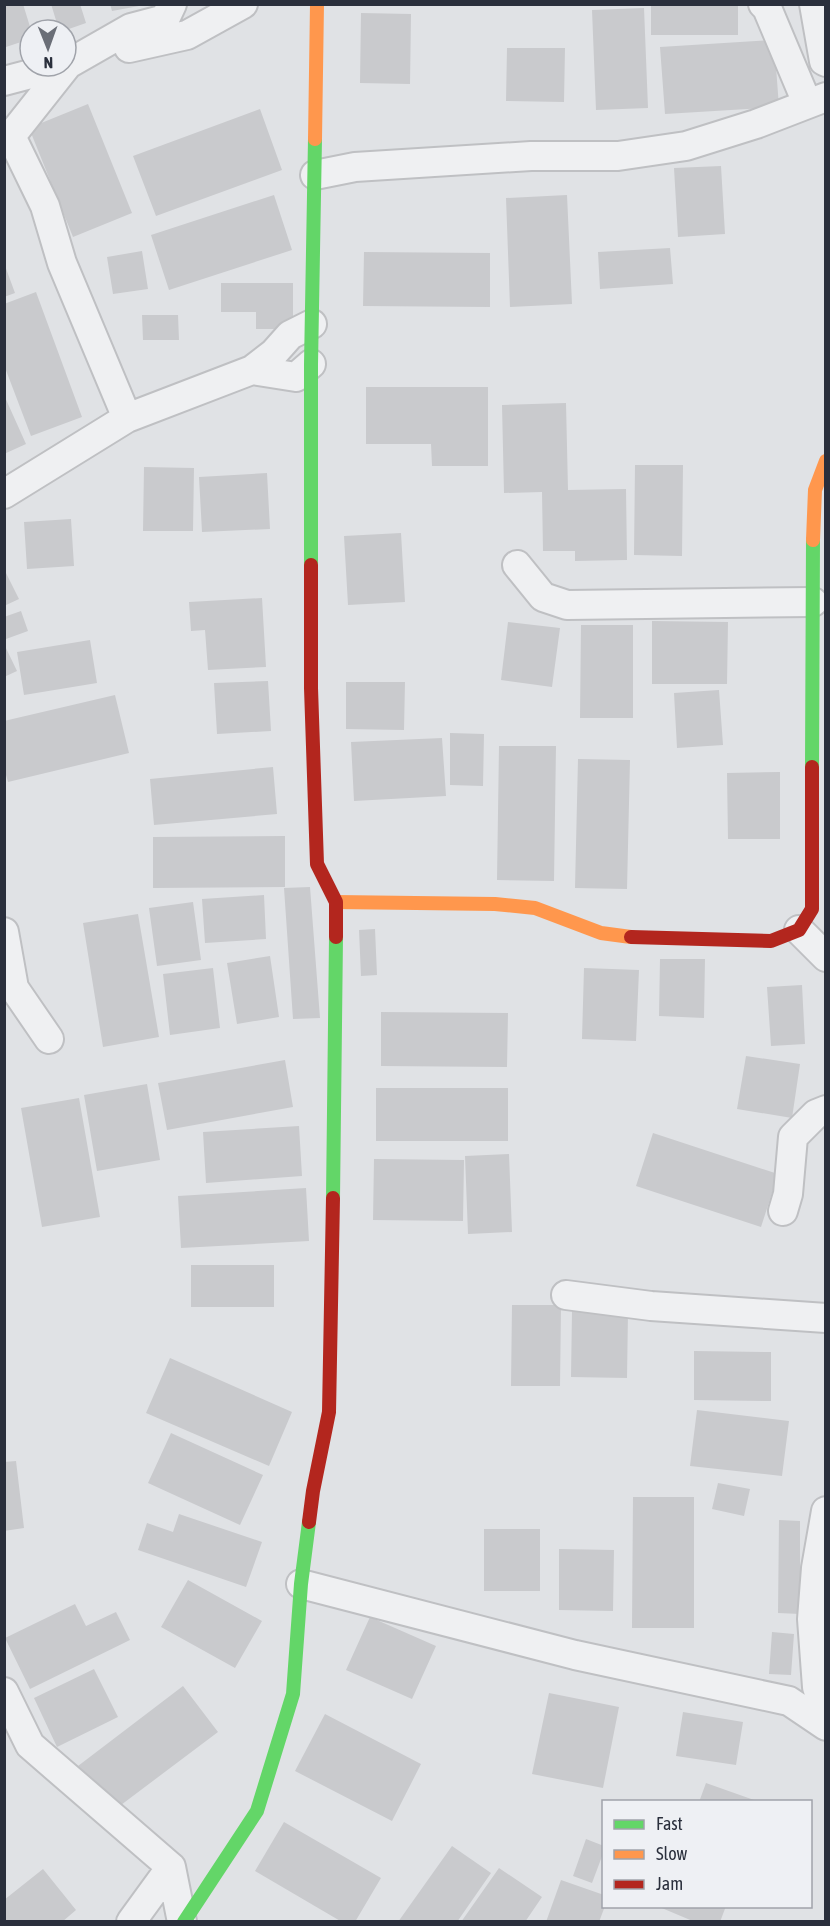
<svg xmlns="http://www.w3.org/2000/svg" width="830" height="1926" font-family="'Asap Condensed',sans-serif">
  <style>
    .building { fill: #c9cacd }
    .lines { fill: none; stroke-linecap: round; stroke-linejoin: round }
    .street-casing { stroke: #bfc0c3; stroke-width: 32 }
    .street { stroke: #eff0f2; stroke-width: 28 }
    .fast { stroke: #63d668; stroke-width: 14 }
    .slow { stroke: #ff974d; stroke-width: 14 }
    .jam { stroke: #b3261e; stroke-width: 14 }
  </style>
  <rect width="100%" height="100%" fill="#e0e2e5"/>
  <path class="building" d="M4 4H23L31 30 30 39 6 47Z
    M51 4H80L86 23 66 30H59Z
    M110 4H139V6L112 11Z
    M651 4H738V35H651Z
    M644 8 648 108 596 110 592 10Z
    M361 13 411 14 410 84 360 83Z
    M774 40 779 107 665 114 660 47Z
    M507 48H565L564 102 506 101Z
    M88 104 132 213 73 237 29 128Z
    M260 109 282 170 156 216 133 156Z
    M721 166 725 234 678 237 674 168Z
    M274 195 292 250 169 290 151 235Z
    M567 195 572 304 510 307 506 198Z
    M670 248 673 284 600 289 598 252Z
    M142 251 148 289 113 294 107 257Z
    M364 252 490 253V307L363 306Z
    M4 263 15 293 4 297Z
    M221 283H293V329H256V312H221Z
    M36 292 82 417 31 436 4 365V304Z
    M142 315H178L179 340H143Z
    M366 387H488V466H432L431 444H366Z
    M4 395 26 444 4 454Z
    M566 403 568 490 626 489 627 560 575 561V551H543L542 492 504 493 502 405Z
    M635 465H683L682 556 634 555Z
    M144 467 194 468 193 531H143Z
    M267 473 270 529 202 532 199 477Z
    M71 519 74 566 27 569 24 522Z
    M401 533 405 602 348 605 344 536Z
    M4 569 19 599 4 606Z
    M262 598 266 667 208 670 205 630 191 631 189 602Z
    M21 611 28 631 6 639 4 617Z
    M652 621 728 622 727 684H652Z
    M508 622 560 628 552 687 501 680Z
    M581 625H633V718H580Z
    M90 640 97 683 24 695 17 652Z
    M4 644 17 671 4 677Z
    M268 681 271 731 217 734 214 683Z
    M346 682H405L404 730 346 729Z
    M719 690 723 745 677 748 674 693Z
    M115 695 129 753 8 782 4 768V721Z
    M450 733 484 734 483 786 450 785Z
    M442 738 446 796 354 801 351 742Z
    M499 746H556L554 881 497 880Z
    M578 759 630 760 627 889 575 888Z
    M273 767 277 814 154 825 150 779Z
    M780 772V839H728L727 773Z
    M285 836V887L153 888V837Z
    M310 887 320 1018 293 1019 284 888Z
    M264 895 266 939 205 943 202 899Z
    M193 902 201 960 157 966 149 908Z
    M138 914 159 1037 103 1047 83 923Z
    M375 929 377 975 361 976 359 930Z
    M270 956 279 1017 237 1024 227 963Z
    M660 959H705L704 1018 659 1016Z
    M213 968 220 1028 170 1035 163 974Z
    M584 968 639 970 636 1041 582 1039Z
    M802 985 805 1044 771 1046 767 987Z
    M381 1012 508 1013 507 1067 381 1066Z
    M746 1056 800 1064 792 1118 737 1109Z
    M285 1060 293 1107 167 1130 158 1083Z
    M147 1084 160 1160 97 1171 84 1095Z
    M376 1088H508V1141H376Z
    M79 1098 100 1217 42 1227 21 1108Z
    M299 1126 302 1176 206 1183 203 1132Z
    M653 1133 778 1174 761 1227 636 1186Z
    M509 1154 512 1232 468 1234 465 1156Z
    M374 1159 464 1160 463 1221 373 1220Z
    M306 1188 309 1241 181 1248 178 1196Z
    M191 1265H274V1307H191Z
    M512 1305H561L560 1386H511Z
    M572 1311 628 1312 627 1378 571 1377Z
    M694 1351 771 1352V1401L694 1400Z
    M170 1358 292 1412 269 1466 146 1413Z
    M697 1410 789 1421 782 1476 690 1466Z
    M171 1433 263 1475 240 1525 148 1483Z
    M16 1461 24 1528 4 1531V1462Z
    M718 1483 750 1489 744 1516 712 1509Z
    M633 1497H694V1628H632Z
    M179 1514 262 1542 246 1587 138 1550 147 1523 173 1532Z
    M779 1520 800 1521V1614L778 1613Z
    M484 1529H540V1591H484Z
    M559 1549 614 1550 613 1611 559 1610Z
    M188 1580 262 1621 235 1668 161 1627Z
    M75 1604 86 1626 116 1612 130 1640 30 1689 5 1638Z
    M370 1617 436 1646 412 1699 346 1670Z
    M772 1632 794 1634 791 1675 769 1674Z
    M94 1669 118 1717 57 1747 34 1698Z
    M183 1686 218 1732 113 1811 78 1766Z
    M549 1693 619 1707 603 1788 532 1774Z
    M683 1712 743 1722 736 1765 676 1756Z
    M325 1714 421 1764 392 1821 295 1771Z
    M706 1783 754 1800 753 1802H699Z
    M284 1822 381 1878 355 1922H342L255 1871Z
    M586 1839 604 1846V1851L592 1883 573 1876Z
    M452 1846 491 1873 457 1922H398Z
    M499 1868 542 1897 525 1922H461Z
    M43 1869 76 1910 62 1922H4V1900Z
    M561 1880 604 1895 605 1906 599 1922H546Z
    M657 1906H726L720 1922H695Z"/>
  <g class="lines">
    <defs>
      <path id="street" d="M763 4 767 8 807 103
        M814 4 824 61 826 62
        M129 48 187 35 243 4
        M4 81 61 66
        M315 175 355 167 531 156H618L686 146 756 124 826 97
        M252 370 274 353 290 335 312 324
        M127 418 62 263 45 206 11 136 68 64 131 28 165 19 172 4
        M4 494 127 418 252 370 296 377 311 364
        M517 565 543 597 567 605 813 602
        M799 930 826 957
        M4 932 14 988 49 1039
        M783 1211 788 1194 793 1137 816 1114 826 1110
        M566 1295 651 1306 826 1318
        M826 1511 816 1568 812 1619 817 1687 826 1714
        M301 1584 575 1655 789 1701 826 1726
        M4 1692 30 1745 171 1867 182 1922
        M131 1922 171 1867"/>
    </defs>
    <use href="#street" class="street-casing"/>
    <use href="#street" class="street"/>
    <path class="fast" d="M311 565V364L315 139
      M812 767 813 540
      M333 1198 336 937
      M184 1922 257 1811 293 1694 301 1584 309 1522"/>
    <path class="slow" d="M315 139 317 4
      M813 540 815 490 826 461
      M336 902 495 904 535 908 601 933 631 937"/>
    <path class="jam" d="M311 565V688L317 864 336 902V937
      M631 937 771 941 799 930 812 909V767
      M309 1522 313 1491 329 1412 333 1198"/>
  </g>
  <rect width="830" height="1926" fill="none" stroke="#2a2f3c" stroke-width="12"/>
  <rect x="602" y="1800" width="210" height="108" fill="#eef0f4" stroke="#a0a3aa" stroke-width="1.5"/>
  <rect x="614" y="1820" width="30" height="9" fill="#63d668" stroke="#a0a3aa" stroke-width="1.5"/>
  <text x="656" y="1830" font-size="18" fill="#2a2f3c">Fast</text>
  <rect x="614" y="1850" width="30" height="9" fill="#ff974d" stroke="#a0a3aa" stroke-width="1.5"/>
  <text x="656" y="1860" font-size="18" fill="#2a2f3c">Slow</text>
  <rect x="614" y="1880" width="30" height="9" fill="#b3261e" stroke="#a0a3aa" stroke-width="1.5"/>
  <text x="656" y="1890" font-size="18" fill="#2a2f3c">Jam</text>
  <g transform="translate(48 48) rotate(179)"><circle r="28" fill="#eef0f4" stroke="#a0a3aa" stroke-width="1.5"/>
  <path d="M0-4.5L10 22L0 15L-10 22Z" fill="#6a6e77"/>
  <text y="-9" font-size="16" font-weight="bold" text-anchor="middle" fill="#2a2f3c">N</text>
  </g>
</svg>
